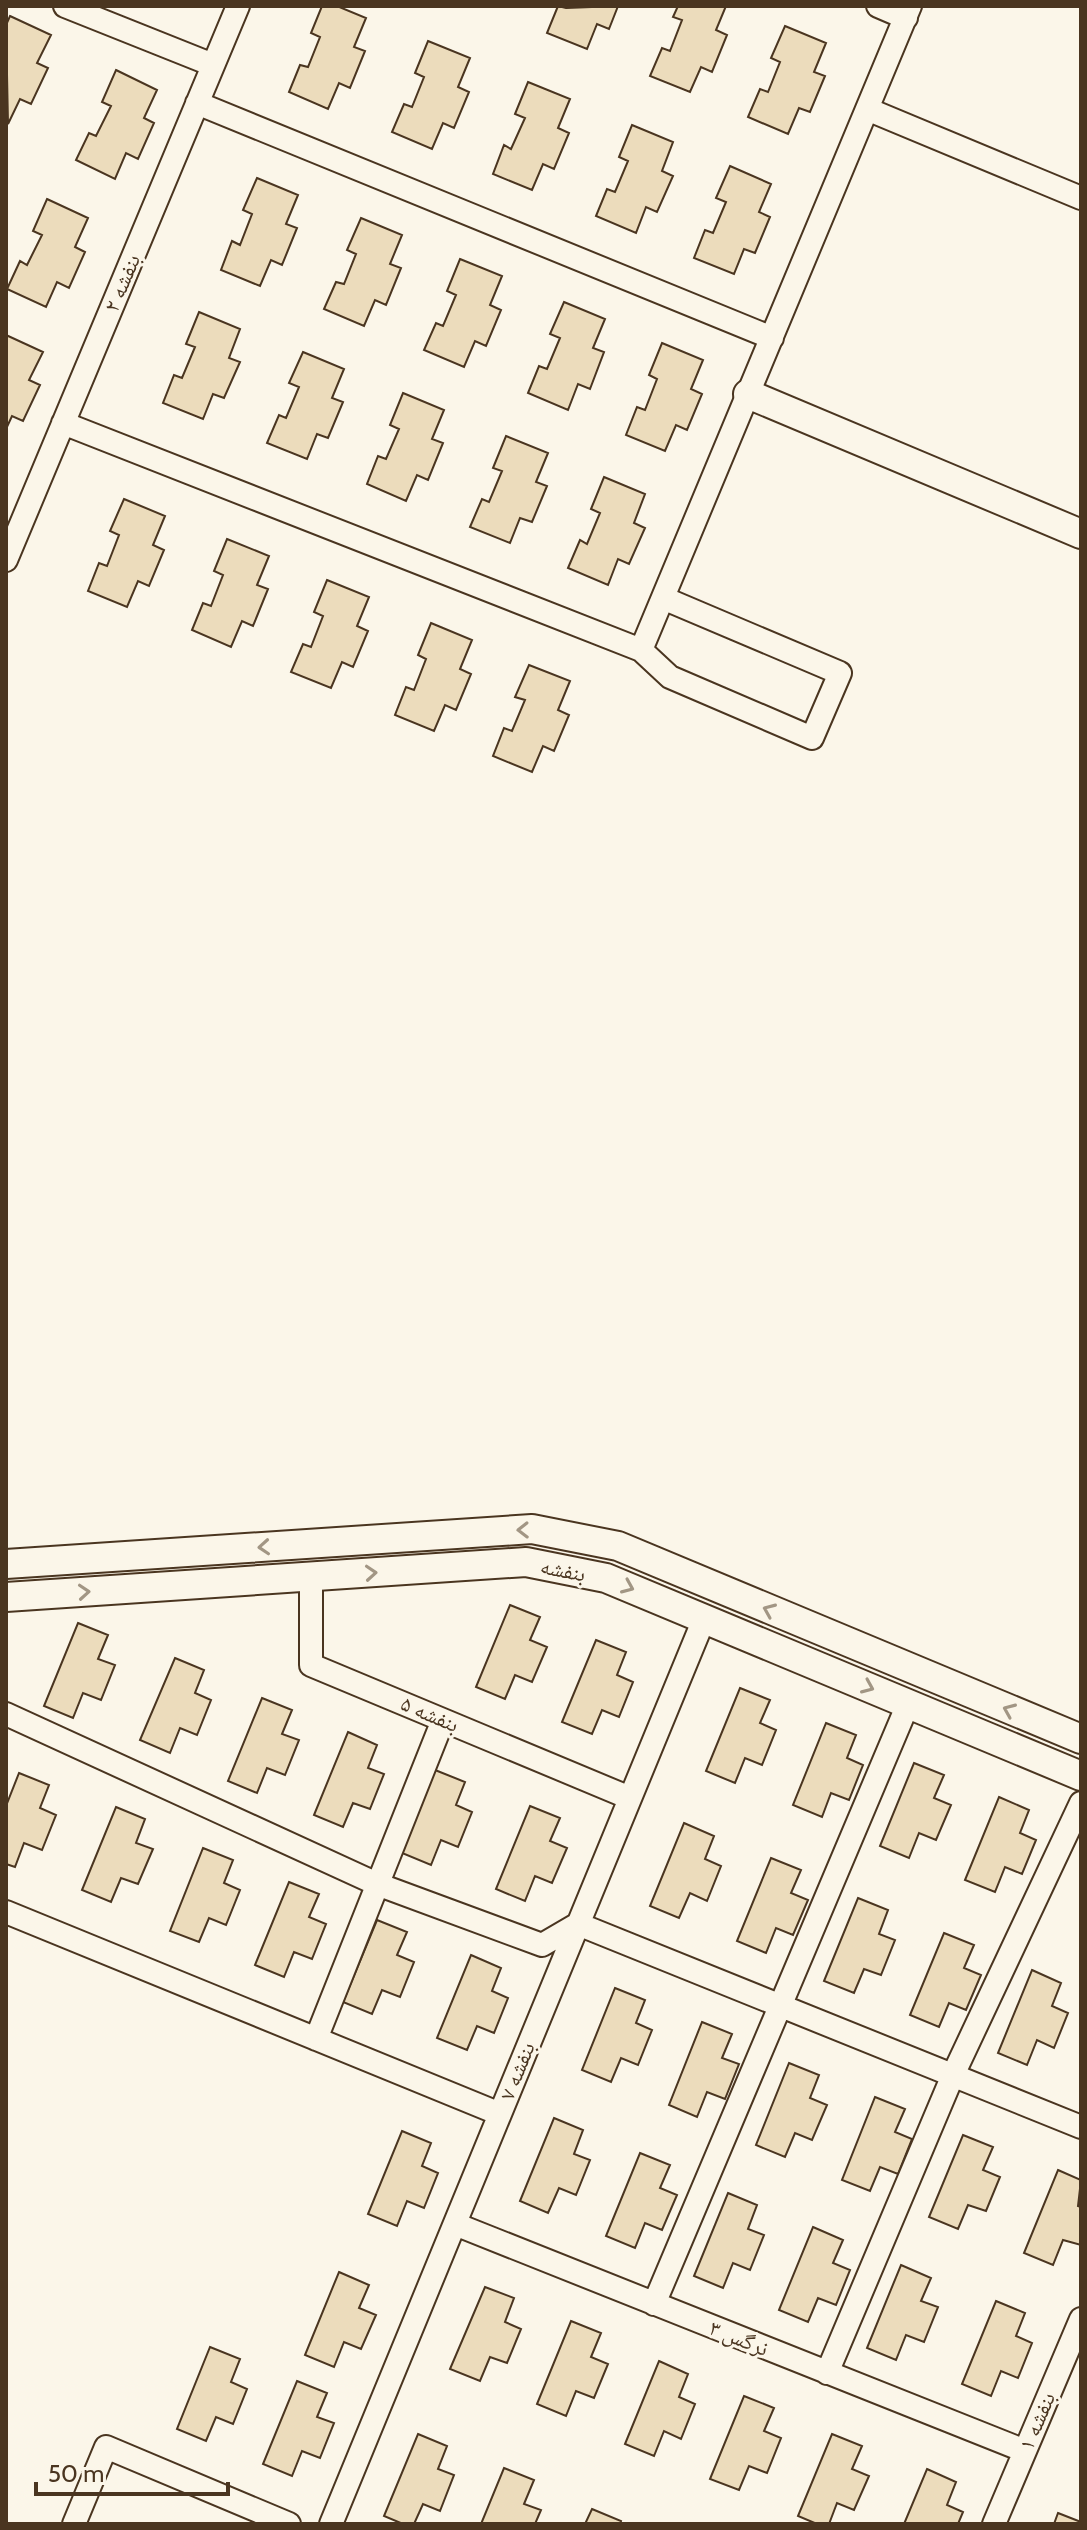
<svg xmlns="http://www.w3.org/2000/svg" width="1087" height="2530" font-family="Cabin,'Noto Naskh Arabic',sans-serif">
  <style>
    .building { fill: #ecdcbc; stroke: #4a3520; stroke-width: 2 }
    .lines { fill: none; stroke-linecap: round; stroke-linejoin: round }
    .minor-casing { stroke: #4a3520; stroke-width: 26 }
    .tertiary-casing { stroke: #4a3520; stroke-width: 32 }
    .minor { stroke: #fbf6e9; stroke-width: 22 }
    .tertiary { stroke: #fbf6e9; stroke-width: 28 }
    .oneway { stroke: #a29684 }
    .labels { text-anchor: middle; dominant-baseline: central; stroke-width: 6; stroke-linejoin: round; paint-order: stroke }
    .street-label { font-size: 22px; fill: #4a3520; stroke: #fbf6e9 }
  </style>
  <rect width="100%" height="100%" fill="#fbf6e9"/>
  <path class="building" d="M322 6H337L366 18 354 47 365 51 350 88 339 83 328 109 289 92 300 65 308 67 320 37 311 33Z
    M558 6 566 8 618 6 609 29 597 24 587 49 547 33Z
    M678 6H726L716 30 727 35 712 72 701 67 690 92 650 76 662 48 670 51 682 20 673 17Z
    M10 16 51 35 37 63 48 68 31 104 20 99 8 124 6 25Z
    M785 26 826 43 814 72 825 76 810 112 799 108 788 134 748 117 760 89 768 92 780 62 771 58Z
    M428 41 470 58 458 87 469 92 454 128 443 123 432 149 392 132 404 104 412 107 424 77 415 73Z
    M116 70 157 90 144 118 154 123 138 159 126 153 115 179 76 160 89 133 96 136 111 106 102 102Z
    M528 82 570 99 558 128 569 133 554 169 543 164 532 190 493 174 504 145 511 149 525 118 515 114Z
    M632 125 673 142 662 171 673 176 657 212 646 207 636 233 596 216 607 189 615 192 628 161 619 157Z
    M730 166 771 184 759 212 770 217 755 253 744 249 734 274 694 258 705 230 713 233 726 202 716 198Z
    M257 178 298 195 286 224 297 228 282 265 271 260 260 286 221 270 232 241 240 245 252 214 243 210Z
    M47 199 88 218 75 247 85 252 69 288 57 282 46 307 7 289 20 261 27 265 42 235 33 231Z
    M361 218 402 235 390 264 401 268 386 305 375 300 364 326 324 309 336 282 344 284 356 254 347 250Z
    M460 259 502 276 490 305 501 310 486 346 475 341 464 367 424 350 436 323 443 326 456 295 447 291Z
    M564 302 605 319 593 348 604 352 590 389 578 384 568 410 528 393 539 366 547 369 560 338 550 334Z
    M199 312 240 329 229 358 240 362 224 398 213 394 203 419 163 403 174 375 182 378 195 347 186 344Z
    M6 335 43 352 29 380 40 385 23 421 12 416 6 429Z
    M662 343 703 360 691 389 702 394 687 430 676 425 665 451 626 435 637 407 645 410 657 379 649 375Z
    M303 352 344 369 332 398 343 402 328 438 317 434 307 459 267 443 279 415 286 418 299 387 289 383Z
    M403 393 444 410 432 439 443 443 428 480 417 475 406 501 367 484 378 456 386 459 399 429 390 425Z
    M506 436 548 453 536 482 547 486 532 522 520 518 510 543 470 527 482 499 489 502 502 471 493 468Z
    M604 477 645 494 634 523 645 528 629 564 618 559 608 585 568 568 580 540 587 544 600 513 591 509Z
    M124 499 165 516 153 545 164 550 149 586 138 581 127 607 88 591 99 563 107 566 119 535 110 531Z
    M227 539 269 556 257 585 268 589 253 626 242 621 231 647 192 630 203 603 211 606 223 575 214 571Z
    M327 580 369 597 357 626 368 631 353 667 342 662 331 688 291 672 303 644 311 647 323 616 314 612Z
    M431 623 472 640 460 669 471 674 456 710 445 705 434 731 395 715 406 687 414 690 426 659 418 655Z
    M529 665 570 681 558 710 569 715 554 751 543 746 532 772 493 756 504 728 512 731 525 700 515 697Z
    M510 1605 540 1617 530 1640 547 1647 532 1682 515 1675 505 1699 476 1687Z
    M78 1623 108 1635 98 1659 115 1665 101 1700 83 1693 73 1718 44 1706Z
    M596 1640 626 1652 617 1675 633 1682 619 1717 602 1710 592 1734 562 1722Z
    M175 1658 204 1670 195 1693 211 1700 197 1735 180 1728 170 1753 140 1740Z
    M740 1688 770 1700 760 1723 776 1730 762 1765 745 1758 735 1783 706 1771Z
    M262 1698 292 1710 282 1734 299 1740 285 1775 267 1768 257 1793 228 1781Z
    M826 1723 856 1735 847 1758 863 1765 849 1800 831 1793 822 1817 793 1805Z
    M348 1732 377 1745 368 1768 384 1774 370 1809 353 1803 343 1827 314 1815Z
    M914 1763 944 1775 934 1798 951 1805 936 1840 919 1833 909 1858 880 1846Z
    M435 1770 465 1782 456 1805 472 1812 458 1847 441 1840 431 1865 402 1853Z
    M19 1773 49 1785 40 1808 56 1815 42 1850 24 1843 15 1867 6 1864V1806Z
    M999 1797 1029 1810 1020 1833 1036 1840 1022 1874 1005 1867 995 1892 965 1880Z
    M530 1806 560 1818 550 1841 567 1848 552 1883 535 1876 525 1901 496 1889Z
    M116 1807 145 1819 136 1843 153 1849 138 1884 121 1878 111 1902 82 1890Z
    M684 1823 714 1836 705 1859 721 1866 707 1901 690 1893 679 1918 650 1906Z
    M203 1848 233 1860 224 1883 240 1890 226 1925 209 1918 199 1942 170 1931Z
    M771 1858 801 1870 791 1893 808 1900 793 1935 776 1928 766 1953 737 1941Z
    M289 1882 319 1894 309 1917 326 1924 312 1959 294 1952 284 1977 255 1965Z
    M858 1898 888 1910 879 1934 895 1940 881 1975 864 1969 854 1993 824 1981Z
    M377 1920 407 1932 397 1955 414 1962 400 1997 382 1990 372 2014 343 2002Z
    M944 1933 974 1945 964 1968 981 1975 966 2010 949 2003 939 2027 910 2015Z
    M471 1955 501 1968 492 1991 508 1998 494 2033 477 2026 467 2050 437 2038Z
    M1032 1970 1061 1983 1052 2006 1068 2013 1054 2048 1037 2040 1027 2065 998 2053Z
    M615 1988 645 2000 636 2023 652 2030 638 2065 621 2058 611 2082 582 2070Z
    M702 2022 732 2034 722 2058 739 2064 725 2099 707 2092 697 2117 669 2105Z
    M789 2063 819 2075 810 2098 827 2105 812 2140 795 2133 785 2157 756 2145Z
    M875 2097 905 2109 895 2132 912 2139 898 2174 880 2167 870 2191 842 2180Z
    M554 2118 583 2130 574 2154 590 2160 576 2195 559 2188 548 2213 520 2201Z
    M402 2131 431 2143 422 2166 438 2173 424 2208 407 2201 397 2226 368 2214Z
    M963 2135 993 2147 983 2170 1000 2177 986 2211 968 2205 958 2229 929 2217Z
    M640 2153 670 2165 660 2188 677 2195 662 2230 645 2223 635 2248 606 2236Z
    M1058 2170 1081 2180 1078 2206 1081 2207V2245L1063 2240 1053 2265 1024 2253Z
    M728 2193 757 2205 748 2229 764 2235 750 2270 733 2263 723 2288 694 2276Z
    M813 2227 843 2240 833 2263 850 2270 836 2305 818 2298 808 2322 779 2310Z
    M901 2265 931 2278 921 2301 938 2307 924 2342 906 2335 896 2360 867 2348Z
    M339 2272 369 2285 359 2308 376 2315 361 2349 344 2342 334 2367 305 2355Z
    M485 2287 514 2298 505 2322 521 2329 507 2363 490 2357 480 2381 450 2369Z
    M996 2301 1025 2313 1016 2336 1032 2343 1018 2378 1001 2371 991 2396 962 2384Z
    M571 2321 601 2333 591 2357 608 2364 594 2398 576 2391 566 2416 537 2404Z
    M210 2347 240 2359 231 2382 247 2389 233 2424 216 2417 206 2441 177 2429Z
    M659 2361 688 2374 679 2397 695 2404 681 2439 664 2431 654 2456 625 2444Z
    M297 2381 327 2393 317 2417 334 2423 320 2458 302 2451 292 2476 263 2464Z
    M744 2396 774 2408 764 2431 781 2438 767 2473 749 2466 739 2490 710 2479Z
    M418 2434 447 2446 438 2469 454 2475 440 2511 423 2504 414 2524H403L384 2516Z
    M832 2434 862 2446 852 2469 869 2476 854 2510 837 2503 829 2524H817L798 2516Z
    M504 2468 534 2480 524 2504 541 2510 535 2524H481Z
    M927 2469 956 2482 947 2505 963 2512 958 2524H904Z
    M592 2509 621 2521 620 2524H585Z
    M1058 2513 1081 2522V2524H1054Z"/>
  <g class="lines">
    <defs>
      <path id="minor" d="M65 6 213 65
        M878 6 906 18
        M197 103 772 338
        M867 109 1081 198
        M63 423 641 650 910 6
        M6 560 238 6
        M641 650 670 677 812 738 840 673 663 598
        M311 1577V1665L630 1798
        M6 1714 377 1884 542 1945 578 1924 1081 2127
        M6 1912 500 2114
        M316 2039 443 1720
        M455 2224 1025 2451
        M654 2304 908 1704
        M827 2373 953 2075 1081 1803
        M74 2524 106 2447 289 2524
        M331 2524 704 1619
        M994 2524 1081 2319"/>
      <path id="tertiary" d="M748 394 1081 534
        M6 1564 532 1529 618 1546 1081 1739
        M6 1597 526 1562 606 1578 1081 1776"/>
    </defs>
    <use href="#minor" class="minor-casing"/>
    <use href="#tertiary" class="tertiary-casing"/>
    <use href="#minor" class="minor"/>
    <use href="#tertiary" class="tertiary"/>
  </g>
  <defs><path id="oneway-chevron" d="M-2-3.5L2.5 0L-2 3.5" fill="none" stroke-width="1.6" stroke-linecap="round" stroke-linejoin="round" transform="scale(2)"/></defs>
  <g class="oneway">
    <use href="#oneway-chevron" transform="translate(523 1530) rotate(179)"/>
    <use href="#oneway-chevron" transform="translate(264 1547) rotate(176)"/>
    <use href="#oneway-chevron" transform="translate(371 1573) rotate(-4)"/>
    <use href="#oneway-chevron" transform="translate(628 1587) rotate(23)"/>
    <use href="#oneway-chevron" transform="translate(84 1592) rotate(-4)"/>
    <use href="#oneway-chevron" transform="translate(769 1610) rotate(-157)"/>
    <use href="#oneway-chevron" transform="translate(868 1687) rotate(23)"/>
    <use href="#oneway-chevron" transform="translate(1009 1710) rotate(-157)"/>
  </g>
  <g class="labels">
    <g class="street-label">
      <text transform="translate(122 283) rotate(-67)">بنفشه ۲</text>
      <text transform="translate(563 1570) rotate(11)">بنفشه</text>
      <text transform="translate(430 1714) rotate(23)">بنفشه ۵</text>
      <text transform="translate(517 2071) rotate(-68)">بنفشه ۷</text>
      <text transform="translate(739 2338) rotate(22)">نرگس ۳</text>
      <text transform="translate(1037 2421) rotate(-67)">بنفشه ۱</text>
    </g>
  </g>
  <rect width="1087" height="2530" fill="none" stroke="#4a3520" stroke-width="16"/>
  <path d="M36 2482v12h192v-12" fill="none" stroke="#4a3520" stroke-width="4"/>
  <text x="48" y="2482" font-size="24" fill="#4a3520" stroke="#fbf6e9" stroke-width="6" paint-order="stroke">50 m</text>
</svg>
